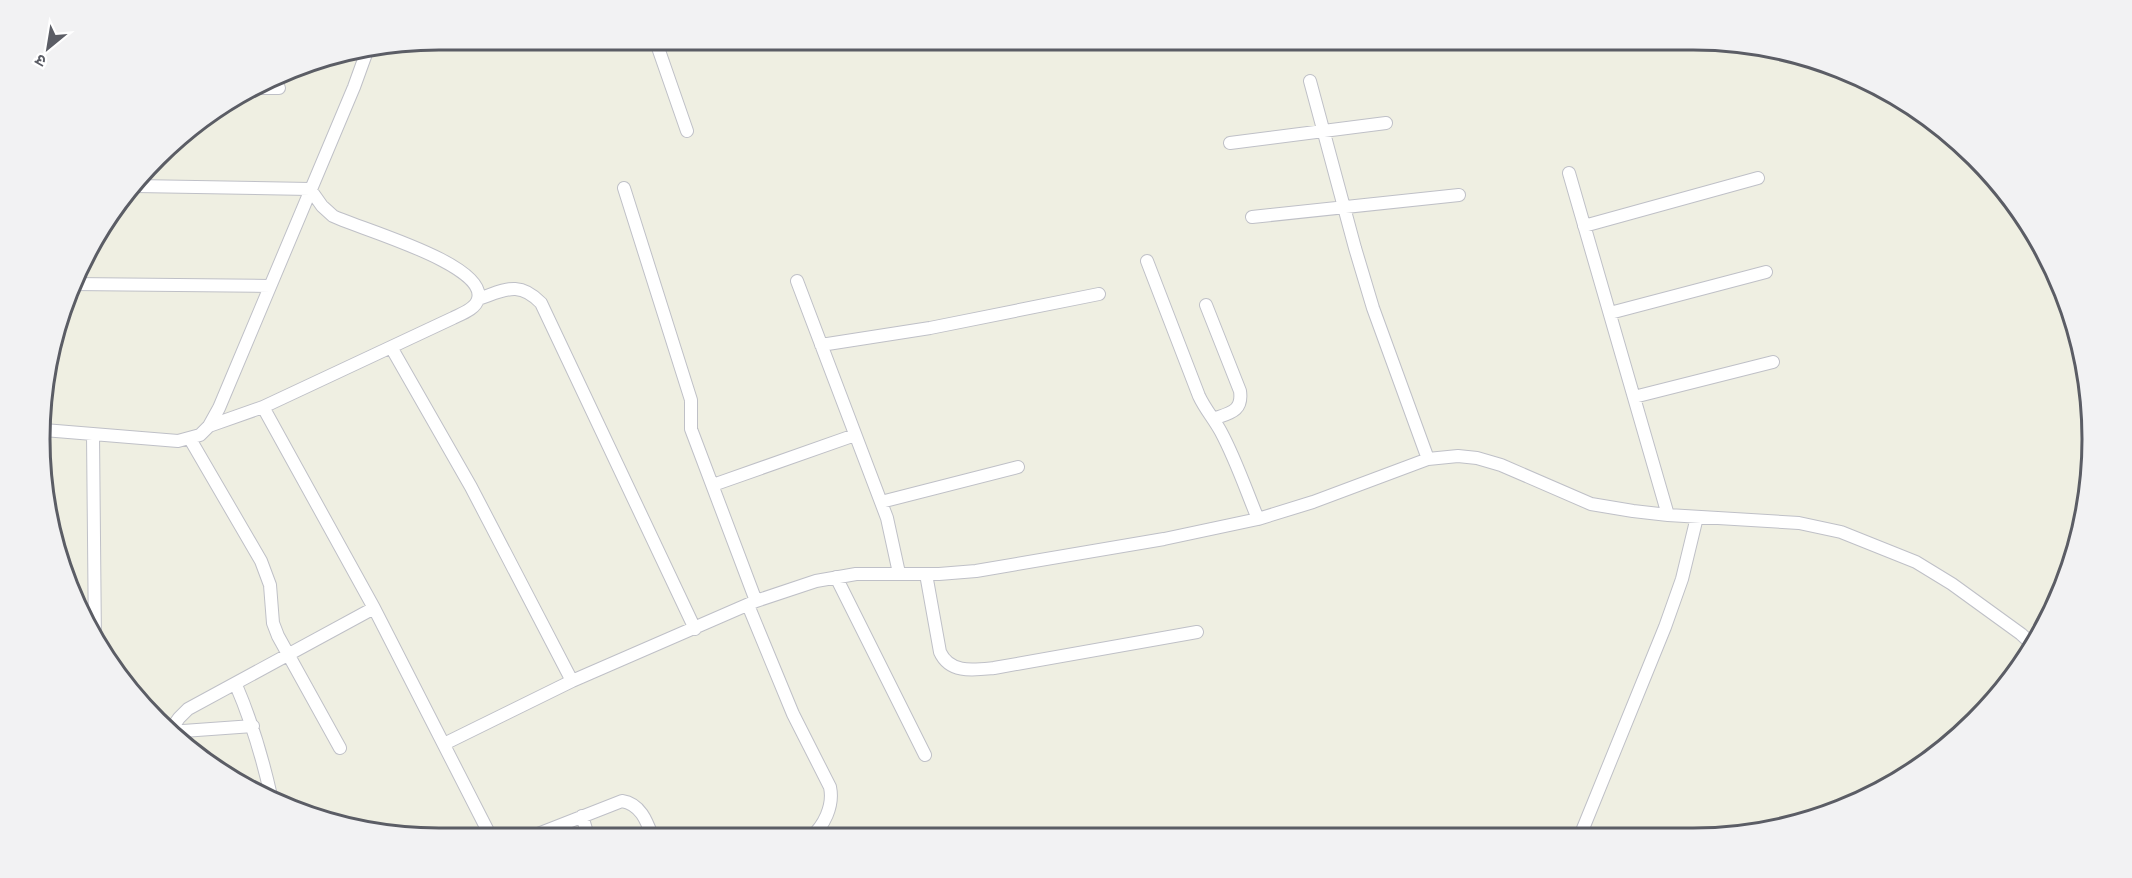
<svg xmlns="http://www.w3.org/2000/svg" width="2132" height="878" font-family="Signika,'Noto Sans Devanagari',sans-serif">
  <style>
    .lines { fill: none; stroke-linecap: round; stroke-linejoin: round }
    .street-casing { stroke: #bfc0c7; stroke-width: 14 }
    .street { stroke: #fff; stroke-width: 12 }
    .rim { fill: none; stroke: #5b5d65; stroke-width: 3 }
  </style>
  <rect width="100%" height="100%" fill="#efefe2"/>
  <g class="lines">
    <defs>
      <path id="street" d="M655 39 687 131
        M1310 81 1355 248 1373 308 1428 459
        M250 88H279
        M1230 143 1386 123
        M1569 173 1668 515
        M136 186 310 189 322 206 333 216C357 228 488 264 478 299 476 309 461 314 453 318L263 407 209 426
        M624 188 691 400V429L756 601
        M1252 217 1459 195
        M1584 226 1758 178
        M1147 261 1199 396C1205 409 1214 419 1221 432 1236 460 1246 490 1258 519
        M797 281 887 518 899 573
        M72 284 270 286
        M478 299C505 290 519 280 541 303L695 629
        M1206 305 1240 391C1243 412 1229 413 1213 419
        M1610 313 1766 272
        M821 345 930 328 1099 294
        M391 347 471 487 572 681
        M1634 397 1773 362
        M263 407 374 608 492 839
        M44 430 178 441 200 435 209 426 219 408 354 87 367 51
        M93 434 95 643
        M190 439 261 561 270 585 273 623 278 636 340 748
        M713 485 855 435
        M881 502 1018 467
        M926 574 940 652C950 674 974 670 994 668L1197 632
        M836 577 925 755
        M748 605 793 714 830 787C834 806 824 826 810 838
        M236 685C252 722 262 756 271 796
        M170 731 179 718 188 709 374 608
        M169 732 253 726
        M444 744 572 681 756 601 816 581 856 574H939L976 571 1164 539 1258 519 1313 502 1428 459 1458 456 1477 458 1501 465 1591 504 1633 511 1668 515 1799 523 1841 532 1916 562 1952 584 2021 634 2033 645
        M582 816 589 839
        M1580 836 1665 627 1682 579 1697 517
        M525 839 622 801C641 804 647 822 653 838"/>
    </defs>
    <use href="#street" class="street-casing"/>
    <use href="#street" class="street"/>
  </g>
  <path d="M0 0H2132V878H0ZM439 50H1693A389 389 0 0 1 2082 439V439A389 389 0 0 1 1693 828H439A389 389 0 0 1 50 439V439A389 389 0 0 1 439 50Z" fill="#f2f2f3" fill-rule="evenodd"/>
  <path class="rim" d="M439 50H1693A389 389 0 0 1 2082 439V439A389 389 0 0 1 1693 828H439A389 389 0 0 1 50 439V439A389 389 0 0 1 439 50Z"/>
  <g transform="translate(48 48) rotate(210)" stroke="#ffffff" stroke-width="4.5" paint-order="stroke">
  <path d="M0-4.5L10 22L0 15L-10 22Z" fill="#5b5d65"/>
  <text y="-9" font-size="16" font-weight="bold" text-anchor="middle" fill="#5b5d65">उ</text>
  </g>
</svg>
